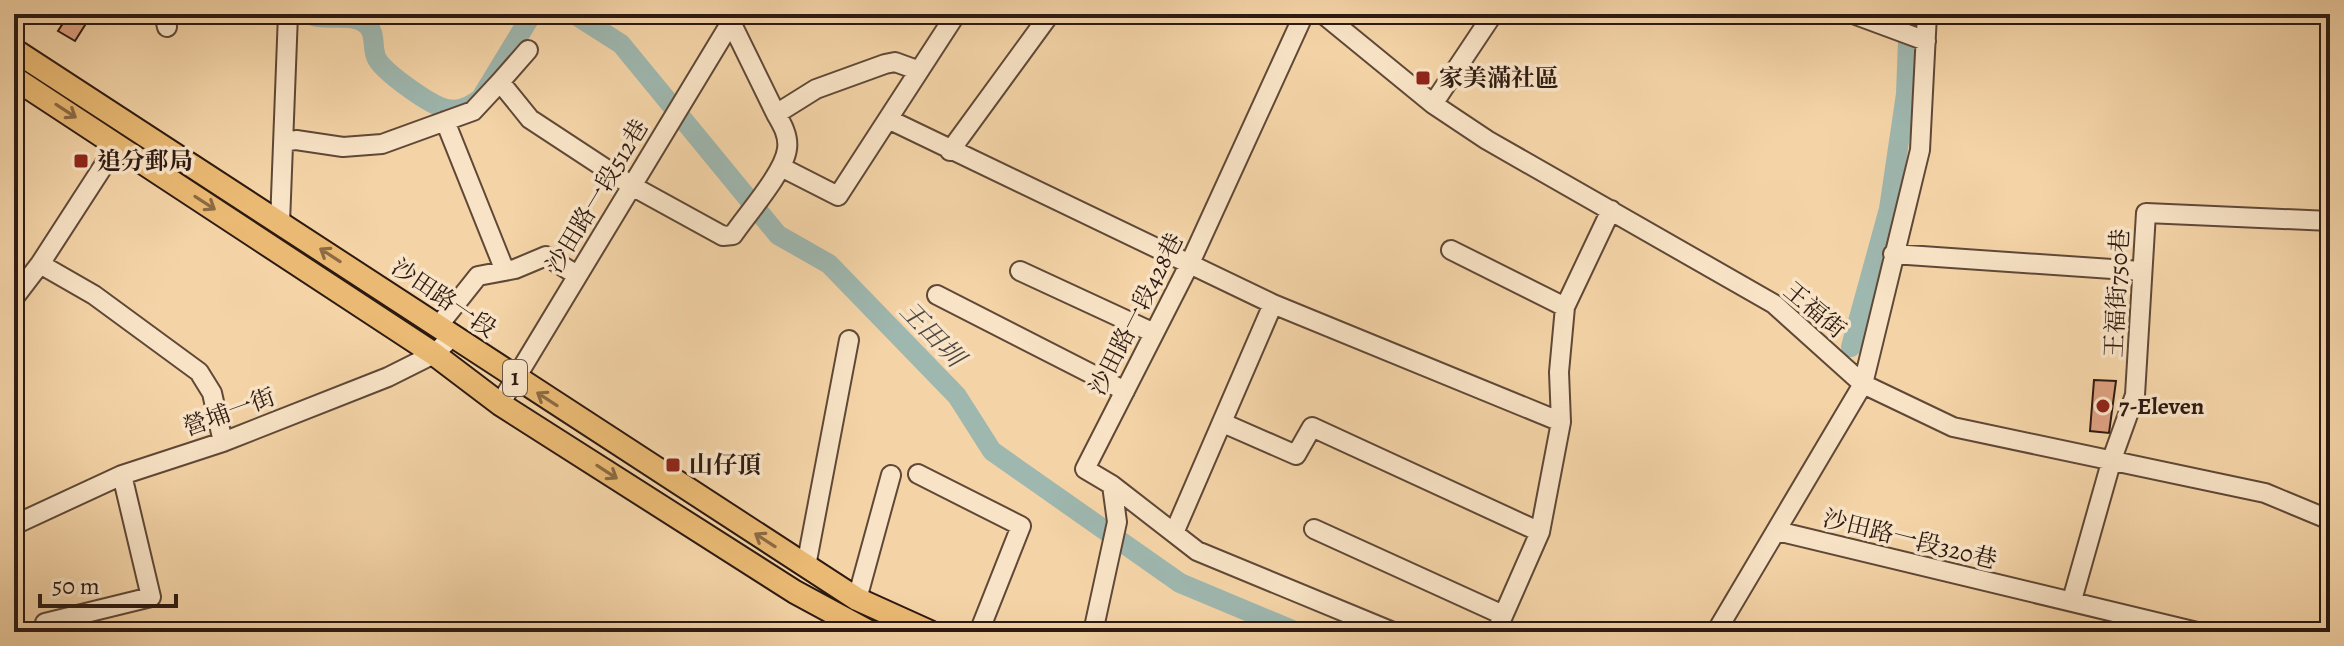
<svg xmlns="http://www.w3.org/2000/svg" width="2344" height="646" font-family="Alegreya,'Noto Serif TC',serif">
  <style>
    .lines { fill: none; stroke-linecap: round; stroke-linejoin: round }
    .canal { stroke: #9eb7af; stroke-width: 20 }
    .building { fill: #dea181; stroke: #2d1a12; stroke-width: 2 }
    .minor-casing { stroke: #5f4837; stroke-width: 22 }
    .major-casing { stroke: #2d1a12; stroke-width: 26 }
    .minor { stroke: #f8e3c6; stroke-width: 18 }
    .major { stroke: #eaba74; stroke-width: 22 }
    .oneway { stroke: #8c6a43 }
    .poi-dot { fill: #8f2418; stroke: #f8e3c6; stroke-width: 3 }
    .labels { text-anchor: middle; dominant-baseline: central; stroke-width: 7; stroke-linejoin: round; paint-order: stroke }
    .shield { fill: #f8e3c6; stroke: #6a5648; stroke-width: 2 }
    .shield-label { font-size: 22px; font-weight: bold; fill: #2d1a12 }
    .poi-label { font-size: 24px; font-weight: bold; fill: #2d1a12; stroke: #f8e3c6; text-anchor: start }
    .street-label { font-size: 24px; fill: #2d1a12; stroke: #f8e3c6 }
    .water-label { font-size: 26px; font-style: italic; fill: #4f4941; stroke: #f8e3c6 }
  </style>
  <rect width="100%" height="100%" fill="#f4d4a7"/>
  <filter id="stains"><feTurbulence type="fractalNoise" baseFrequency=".0025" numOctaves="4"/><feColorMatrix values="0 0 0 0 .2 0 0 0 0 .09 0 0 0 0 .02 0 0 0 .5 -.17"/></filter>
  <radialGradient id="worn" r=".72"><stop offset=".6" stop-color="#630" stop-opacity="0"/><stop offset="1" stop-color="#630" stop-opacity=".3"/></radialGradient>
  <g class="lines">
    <path class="canal" d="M308 14C326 23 352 11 367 25 377 34 371 48 377 59 385 73 431 106 447 109 460 112 471 106 481 98L532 14
      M574 14 621 44 778 235 829 264 957 396 992 451 1180 583 1297 632
      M1851 347 1889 209 1906 94 1909 14"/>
  </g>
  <path class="building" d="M69 14H92L75 41 58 31Z
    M2094 380 2116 381 2109 433 2090 431Z"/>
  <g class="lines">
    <defs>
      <path id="minor" d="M164 14 167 27
        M727 14 776 114 816 89 885 64 895 62 917 70
        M1323 14 1433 104 1487 140 1774 304 1863 384 1953 427 2265 493 2330 520
        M1853 14 1926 41
        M528 50 500 82 530 119 632 186 723 236 733 235C747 214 784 173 787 149 789 136 782 124 776 114
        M1433 104 1493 14
        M888 119 1273 304 1561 422
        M445 121 505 271
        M285 142 296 140 343 147 382 144 473 111 500 82
        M950 151 1050 14
        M781 167 838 196 956 14
        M280 223 288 14
        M1451 250 1565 307
        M1893 254 2141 271
        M40 264 94 295 199 372 212 393 223 442
        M1020 271 1154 333
        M937 295 1125 391
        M14 298 40 264 117 145
        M439 325 478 276 515 269 546 256 577 275
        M500 404 736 14
        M1223 423 1296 455 1312 427 1540 532
        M918 474 1021 526 979 632
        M1112 485 1197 551 1393 632
        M14 525 122 475 223 442 388 377 434 354 454 335
        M1314 529 1503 615
        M1777 531 2197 632
        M1174 533 1273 304
        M806 566 849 340
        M857 599 891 475
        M2072 600 2112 459 2135 395 2146 213 2330 221
        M45 623 151 597 122 475
        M1093 632 1117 522 1112 485 1085 469 1190 263 1304 14
        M1496 632 1540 532 1561 422 1559 372 1565 307 1611 210
        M1716 632 1863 384 1920 150 1927 14"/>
      <path id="major" d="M14 50 857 599 930 632
        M14 78 434 354 500 404 795 592 869 632"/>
    </defs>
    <use href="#minor" class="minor-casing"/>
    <use href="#major" class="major-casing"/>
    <use href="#minor" class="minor"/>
    <use href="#major" class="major"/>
  </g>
  <defs><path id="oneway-shaft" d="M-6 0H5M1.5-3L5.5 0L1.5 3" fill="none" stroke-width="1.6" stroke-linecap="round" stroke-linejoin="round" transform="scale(2)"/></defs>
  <g class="oneway">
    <use href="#oneway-shaft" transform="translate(66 111) rotate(33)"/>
    <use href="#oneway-shaft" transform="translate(205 203) rotate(33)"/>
    <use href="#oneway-shaft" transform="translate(330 255) rotate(-147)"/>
    <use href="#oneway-shaft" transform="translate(547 399) rotate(-147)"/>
    <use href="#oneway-shaft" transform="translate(607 472) rotate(33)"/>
    <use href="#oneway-shaft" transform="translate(765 540) rotate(-147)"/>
  </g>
  <g class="poi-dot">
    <rect x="1415" y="70" width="16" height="16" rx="4"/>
    <rect x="73" y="153" width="16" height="16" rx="4"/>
    <circle cx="2103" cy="406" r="8"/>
    <rect x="665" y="457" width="16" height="16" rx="4"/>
  </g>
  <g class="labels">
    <rect class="shield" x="503" y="360" width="24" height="36" rx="6"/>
    <g class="shield-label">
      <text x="515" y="378">1</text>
    </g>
    <g class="poi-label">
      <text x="1439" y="78">家美滿社區</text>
      <text x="97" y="161">追分郵局</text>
      <text x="2119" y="406">7-Eleven</text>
      <text x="689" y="465">山仔頂</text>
    </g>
    <g class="street-label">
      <text transform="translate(597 196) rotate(-59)">沙田路一段512巷</text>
      <text transform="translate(2117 293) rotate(-87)">王福街750巷</text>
      <text transform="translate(444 298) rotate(34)">沙田路一段</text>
      <text transform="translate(1815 310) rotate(40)">王福街</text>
      <text transform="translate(1136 314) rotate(-63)">沙田路一段428巷</text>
      <text transform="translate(229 412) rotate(-20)">營埔一街</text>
      <text transform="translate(1910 539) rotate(14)">沙田路一段320巷</text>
    </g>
    <g class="water-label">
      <text transform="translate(932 334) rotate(46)">王田圳</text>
    </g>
  </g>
  <rect width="2344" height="646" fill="none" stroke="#f4d4a7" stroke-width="48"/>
  <rect x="16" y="16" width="2312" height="614" fill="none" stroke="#2d1a12" stroke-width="4"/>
  <rect x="24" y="24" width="2296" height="598" fill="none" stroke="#2d1a12" stroke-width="2"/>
  <path d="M40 594v12h136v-12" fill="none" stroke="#2d1a12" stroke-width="4"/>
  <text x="52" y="594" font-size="24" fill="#2d1a12" stroke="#f8e3c6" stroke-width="6" paint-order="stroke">50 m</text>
  <rect width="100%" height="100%" filter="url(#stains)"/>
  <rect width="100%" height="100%" fill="url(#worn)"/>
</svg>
